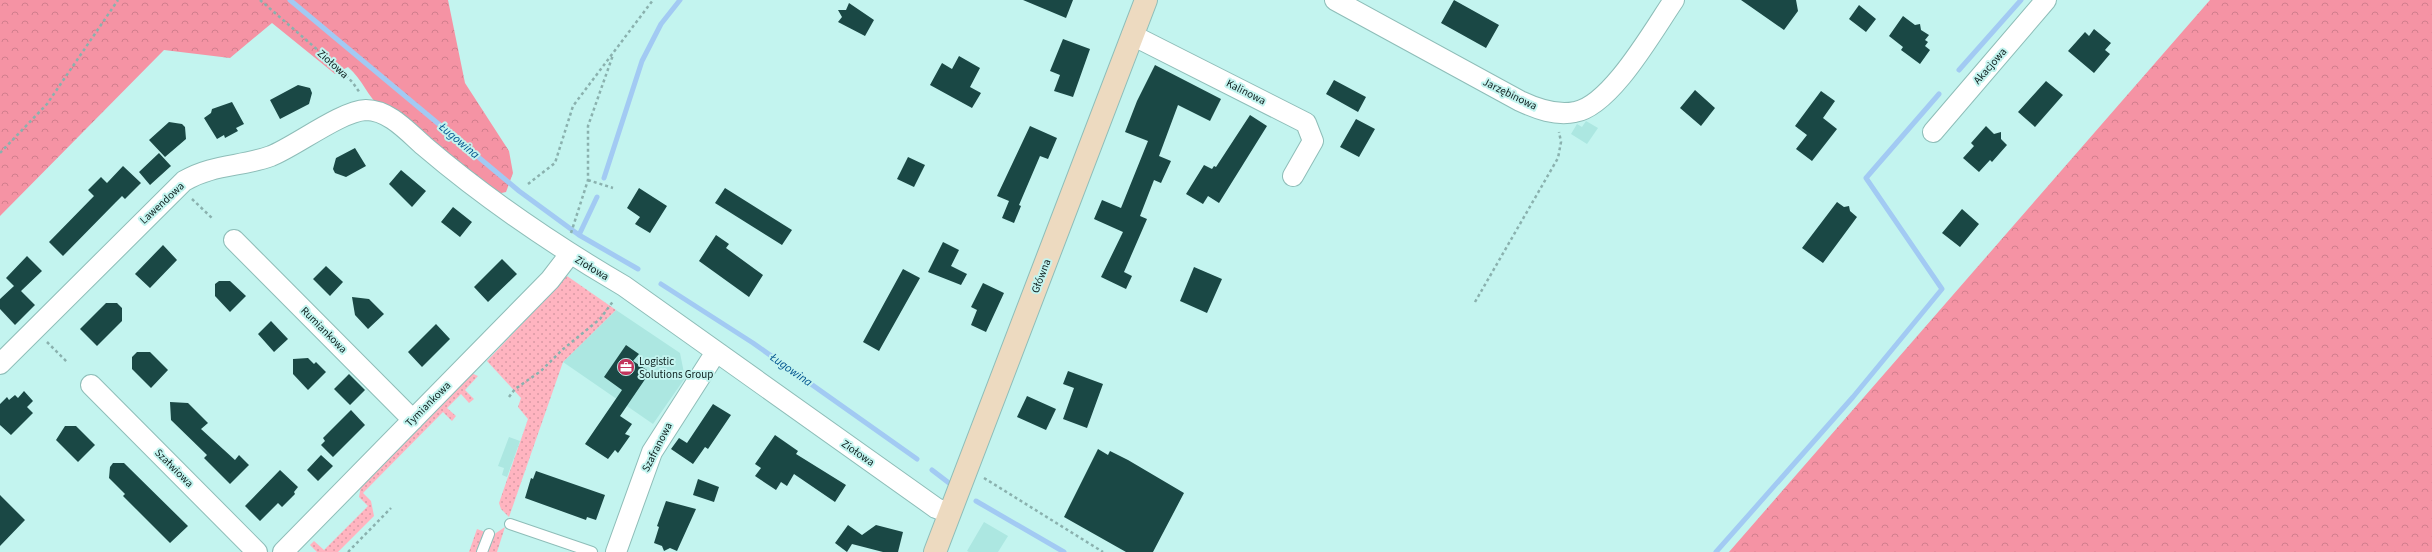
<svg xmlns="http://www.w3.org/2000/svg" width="2432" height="552" font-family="'Source Sans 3',sans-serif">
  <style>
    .built { fill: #ace7e1 }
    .grass { fill: url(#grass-dots) }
    .forest { fill: url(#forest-crowns) }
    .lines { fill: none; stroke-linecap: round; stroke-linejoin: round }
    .stream { stroke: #a2caf3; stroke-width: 5 }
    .building { fill: #1a4845 }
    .lane-casing { stroke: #8ebdb8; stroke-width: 12 }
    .street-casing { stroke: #8ebdb8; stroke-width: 22 }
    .secondary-casing { stroke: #8ebdb8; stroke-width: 24 }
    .path { stroke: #8ab1ae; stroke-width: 2.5; stroke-dasharray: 3 3; stroke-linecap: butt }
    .lane { stroke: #fff; stroke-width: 10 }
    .street { stroke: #fff; stroke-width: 20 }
    .secondary { stroke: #eddac0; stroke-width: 22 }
    .labels { text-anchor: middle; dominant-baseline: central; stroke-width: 4; stroke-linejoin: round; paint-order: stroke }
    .street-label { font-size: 11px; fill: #0c1e1d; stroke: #c3f4ef }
    .poi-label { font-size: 11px; fill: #0c1e1d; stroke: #c3f4ef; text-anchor: start }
    .water-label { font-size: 12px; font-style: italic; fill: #01548f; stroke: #c3f4ef }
  </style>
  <defs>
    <pattern id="grass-dots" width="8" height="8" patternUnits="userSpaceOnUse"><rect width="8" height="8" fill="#ffb4c0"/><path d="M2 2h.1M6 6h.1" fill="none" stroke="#d99aa5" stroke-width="1.8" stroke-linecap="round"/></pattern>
    <pattern id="forest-crowns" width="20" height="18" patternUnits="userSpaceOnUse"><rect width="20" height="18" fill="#f593a4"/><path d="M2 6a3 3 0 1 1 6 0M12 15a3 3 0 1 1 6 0" fill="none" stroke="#d17e8d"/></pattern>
  </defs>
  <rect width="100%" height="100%" fill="#c3f4ef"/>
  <path class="built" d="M1586 121 1598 128 1587 144 1571 134 1577 124 1582 127Z
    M616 310 680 353 685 378 653 424 563 362Z
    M509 437 520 441 507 477 502 475 504 468 498 466Z
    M984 522 1008 536 998 552H969L967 551Z"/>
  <path class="grass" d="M567 276 616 310 563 362 509 517 501 509 499 503 528 419 518 407 521 398 487 361Z
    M471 373 478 376 465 390 474 399 469 403 461 394 447 408 456 416 452 421 443 412 363 493 371 501 374 516 338 552H317L310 545 314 541 324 550 368 506 359 497 361 486Z
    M505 527 497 552H487L493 535Z
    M477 529 485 532 477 552H469Z"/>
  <path class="forest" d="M0 0H448L465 83 509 151 513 173 506 192 497 194 382 109C367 96 363 80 348 67L335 74 272 23 230 58 164 50 0 216Z
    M2210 0H2432V552H1729Z"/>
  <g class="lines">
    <path class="stream" d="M290 0 519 191 579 235 638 269
      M1959 70 2021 0
      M604 178 642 61 661 24 680 0
      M579 235 597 197
      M661 284 753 343 917 459
      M932 470 949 483
      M976 501 1064 552
      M1716 552 1853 397 1942 289 1866 178 1939 94"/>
  </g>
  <path class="building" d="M1023 0H1073L1066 18Z
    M1454 0 1499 25 1486 48 1441 23Z
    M1741 0H1796L1798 11 1784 30Z
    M849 3 874 20 865 36 838 22 842 17 838 10H846Z
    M1859 5 1876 19 1866 32 1849 19Z
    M1903 16 1915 25 1920 24 1921 30 1929 35 1925 40 1928 42 1925 46 1930 50 1920 64 1901 50 1903 47 1889 36Z
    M2094 29 2111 43 2105 50 2110 54 2094 73 2068 51 2085 32 2089 36Z
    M1063 39 1090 49 1073 97 1054 91 1060 75 1050 71Z
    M959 56 980 68 970 87 981 93 972 108 930 85 942 63 952 69Z
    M1155 65 1221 99 1210 121 1178 105 1159 156 1171 161 1161 183 1154 180 1140 216 1147 219 1124 272 1132 276 1126 289 1101 277 1123 232 1094 219 1102 200 1121 208 1148 141 1125 132 1137 101Z
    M1334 80 1366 97 1358 112 1326 94Z
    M2046 81 2063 95 2035 127 2018 112Z
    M298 85 310 88 312 93 309 104 280 119 270 100Z
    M1695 90 1715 108 1701 126 1680 108Z
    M1821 91 1835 101 1823 118 1837 129 1812 161 1796 149 1807 135 1795 126Z
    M232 102 244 124 236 128 238 131 225 138 224 135 217 139 204 118 211 113 212 109Z
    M1250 115 1267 126 1219 203 1208 196 1203 204 1186 194 1204 165 1212 169 1214 166 1216 167Z
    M1356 119 1375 129 1359 157 1340 147Z
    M169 122 182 124 185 127 186 139 165 157 149 140Z
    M1030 126 1057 138 1048 159 1040 156 1019 205 1021 206 1014 223 1002 218 1009 201 997 196Z
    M1986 126 1994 134 2001 132V139L2007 145 1992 162 1990 160 1979 172 1963 158 1974 146 1971 143Z
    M355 148 366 166 346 177 335 173 333 169 336 158Z
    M159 153 171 166 150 185 139 172Z
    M908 157 925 165 914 187 897 179Z
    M123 166 141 183 125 199 122 196 116 202 63 256 49 242 94 196 88 190 101 177 107 183Z
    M401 170 426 191 412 207 389 184Z
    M639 188 667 206 650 233 635 224 640 217 627 208Z
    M725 188 792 230 782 245 715 203Z
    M1837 202 1844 207 1849 206 1850 211 1857 217 1823 263 1802 248Z
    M453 207 472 222 460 237 441 222Z
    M1962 209 1979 224 1960 247 1942 233Z
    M716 235 729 244 726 248 763 275 749 297 699 261Z
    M943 242 959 250 951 266 967 274 961 285 928 272Z
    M163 245 177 260 150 288 135 274Z
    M27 256 42 271 21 291 35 305 15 325 0 309V299L14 286 6 278Z
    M502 259 517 274 488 302 474 287Z
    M326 266 343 282 330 296 313 279Z
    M1194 267 1222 279 1207 313 1180 301Z
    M903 269 920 278 879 351 863 342Z
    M219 281H230L246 296 230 312 215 296V284Z
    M983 283 1004 293 986 332 971 325 977 310 971 307Z
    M352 297 369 299 384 314 368 329 355 315Z
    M106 303H117L122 308V321L97 346 80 329Z
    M271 321 288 339 274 352 258 334Z
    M436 324 450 339 422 367 408 352Z
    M626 345 639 354 633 361 650 372 620 416 632 424 625 434 630 436 618 453 615 450 608 459 585 444 622 390 604 377Z
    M137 352H150L168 370 151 388 132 369V357Z
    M308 358 314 364 316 362 326 372 308 390 293 374V359Z
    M1068 371 1103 384 1087 428 1063 419 1074 388 1063 384Z
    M349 374 365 390 350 405 334 389Z
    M24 391 33 401 27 407 33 413 11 435 0 425V404L7 397 9 400 15 395 18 398Z
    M1027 396 1056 409 1046 430 1017 417Z
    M170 402 188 403 208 423 201 429 235 460 239 455 249 465 230 484 204 458 207 455 171 420Z
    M713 404 731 415 708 449 705 447 693 464 671 449 679 438 687 443Z
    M351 410 365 425 333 457 321 445 325 441 323 438Z
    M65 426H76L95 445 78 462 56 440Z
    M775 435 798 451 796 454 846 485 835 502 794 474 787 486 781 482 776 490 755 476 761 468 755 464Z
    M1098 449 1108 455 1110 451 1128 460 1184 493 1153 552H1126L1064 517Z
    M321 455 333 466 318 481 307 470Z
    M113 463H124L188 526 170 543 123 496 125 494 109 478 110 467Z
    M280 470 298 487 294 492 295 494 282 507 278 503 260 521 245 506Z
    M536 471 605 495 596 520 587 517 586 520 525 498 531 478 533 479Z
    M698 479 719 487 714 502 693 495Z
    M0 495 25 520 0 546Z
    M666 501 696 509 677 551 670 548 664 551 662 546 654 543 659 527 657 526Z
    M848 525 862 535 876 525 903 532 898 552H883L852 544 847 552 835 543Z"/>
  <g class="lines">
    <defs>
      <path id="lane" d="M510 524 592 552
        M482 552 489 534"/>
      <path id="street" d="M1335 0 1520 101C1537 109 1556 116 1575 112 1611 106 1654 29 1674 0
        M1132 35 1306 123 1313 141 1293 176
        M1933 132 2046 0
        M234 240 413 420
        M0 364 184 181C213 164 241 167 271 156 296 146 341 111 366 110 389 110 408 132 424 146 486 199 554 245 624 286L936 508 949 513
        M91 385 257 552
        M283 552 550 280 570 254
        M616 552 652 452 716 352"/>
      <path id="secondary" d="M935 552 1146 0"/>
    </defs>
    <use href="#lane" class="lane-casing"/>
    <use href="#street" class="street-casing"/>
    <use href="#secondary" class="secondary-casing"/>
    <path class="path" d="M260 0 342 71 353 83 360 93
      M0 153 47 104 118 0
      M588 180 613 188
      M528 184 555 163 573 106 653 0
      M192 199 213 219
      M571 233 588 180V126L613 55
      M1475 302 1558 158 1561 142 1559 132
      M47 342 67 362
      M509 397 515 389 541 371 562 350 600 319 614 300
      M984 478 1103 552
      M348 552 391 508"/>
    <use href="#lane" class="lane"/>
    <use href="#street" class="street"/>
    <use href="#secondary" class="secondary"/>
  </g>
  <defs>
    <symbol id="office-disc" viewBox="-11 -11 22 22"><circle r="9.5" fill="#c3345c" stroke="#c3f4ef"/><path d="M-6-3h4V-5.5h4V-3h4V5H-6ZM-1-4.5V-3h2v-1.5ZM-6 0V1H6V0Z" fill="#fff"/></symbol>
  </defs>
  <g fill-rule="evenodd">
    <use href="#office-disc" x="616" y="357" width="20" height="20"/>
  </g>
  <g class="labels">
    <g class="street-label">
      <text transform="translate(333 64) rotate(42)">Ziołowa</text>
      <text transform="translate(1990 66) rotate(-49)">Akacjowa</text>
      <text transform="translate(1246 92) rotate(27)">Kalinowa</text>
      <text transform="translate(1510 94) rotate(26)">Jarzębinowa</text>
      <text transform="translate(162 203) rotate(-43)">Lawendowa</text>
      <text transform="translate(592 268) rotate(31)">Ziołowa</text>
      <text transform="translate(1041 276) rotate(-69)">Główna</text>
      <text transform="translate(324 330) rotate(45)">Rumiankowa</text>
      <text transform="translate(428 404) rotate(-45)">Tymiankowa</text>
      <text transform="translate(657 447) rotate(-63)">Szafranowa</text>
      <text transform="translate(858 453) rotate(35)">Ziołowa</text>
      <text transform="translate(174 468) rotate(45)">Szałwiowa</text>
    </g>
    <g class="poi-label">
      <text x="639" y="361">Logistic<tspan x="639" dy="13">Solutions Group</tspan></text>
    </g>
    <g class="water-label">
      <text transform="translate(459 141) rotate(40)">Ługowina</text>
      <text transform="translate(791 370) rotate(35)">Ługowina</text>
    </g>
  </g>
</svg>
